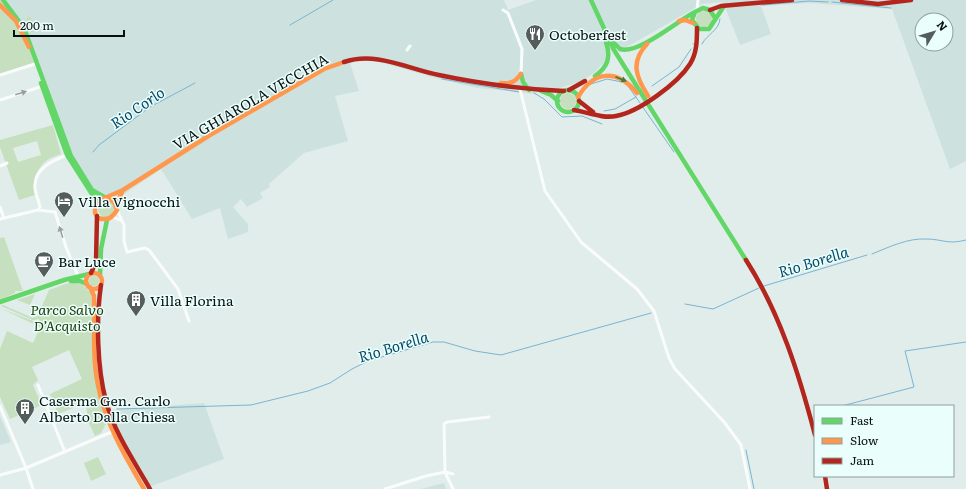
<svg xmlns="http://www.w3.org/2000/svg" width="966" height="489" font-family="Literata,serif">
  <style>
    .built { fill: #cde2de; fill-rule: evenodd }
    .green { fill: #c6dfbe; fill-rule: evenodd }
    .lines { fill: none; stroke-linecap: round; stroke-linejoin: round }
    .stream { stroke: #79b4d4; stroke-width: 1 }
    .street { stroke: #fafcfc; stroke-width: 3 }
    .fast { stroke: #63d668; stroke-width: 4.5 }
    .slow { stroke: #ff974d; stroke-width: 4.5 }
    .jam { stroke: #b3261e; stroke-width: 4.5 }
    .oneway { fill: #3a7d40 }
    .oneway2 { fill: #9a9e9d }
    .labels { text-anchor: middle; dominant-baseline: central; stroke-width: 3; stroke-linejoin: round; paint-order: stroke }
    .poi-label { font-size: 14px; fill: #09100f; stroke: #eafffc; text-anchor: start }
    .street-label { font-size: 14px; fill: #09100f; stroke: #eafffc }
    .park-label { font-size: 14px; font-style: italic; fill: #223c0b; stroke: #eafffc }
    .water-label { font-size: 15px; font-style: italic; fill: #074968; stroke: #eafffc }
  </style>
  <rect width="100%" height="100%" fill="#e1edea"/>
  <path class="built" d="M1 0H504L508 10 536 0H966V161L950 169 892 9 809 3 761 6 771 34 740 45 723 2 702 4 625 48H612L605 61 594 73 582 81 560 88H542L536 94 477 88 435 78 376 61 360 60 350 63 359 91 335 96 348 141 304 153 269 184 270 187 260 193 263 198 247 207 241 199 233 207 248 224V232L228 239 220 208 192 219 161 169 123 195 96 199 81 175 36 62ZM922 20H946V44H922Z
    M204 403 224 459 152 486 143 482 121 442 111 410Z
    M0 416 11 442 0 445Z
    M444 483 446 489H421Z"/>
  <path class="green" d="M0 0 16 19 36 62 0 74Z
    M696 19a8 8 0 1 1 16 0a8 8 0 1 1-16 0Z
    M28 16 31 17 36 31 30 33 26 21Z
    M560 101a8 8 0 1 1 16 0a8 8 0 1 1-16 0Z
    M53 125 61 154C57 156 52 157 49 159 37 166 31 183 35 195L19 200 0 147V140ZM37 141 41 155 18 162 13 148Z
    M98 209a8 8 0 1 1 16 0a8 8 0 1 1-16 0Z
    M4 237 23 291H15V293L0 300V238Z
    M89 281a5 5 0 1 1 10 0a5 5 0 1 1-10 0Z
    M71 282 82 284 92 294 99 397 106 424 101 433 95 436 88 421 86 403 58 414 50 394 82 379 69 350 32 367 38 380 33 385 42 405 10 419 0 397V349L7 331 33 343 40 327 0 308 41 324 38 322 39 319H37L35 321 1 306 3 305 33 318 34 316 37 317 49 290Z
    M35 294 30 305 17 300Z
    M98 457 106 474 91 481 84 463Z"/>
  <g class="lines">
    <path class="stream" d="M832 2 891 8
      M762 5 809 1 828 2
      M290 25 333 0
      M693 44H694
      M702 44C707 34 719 31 720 19
      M442 79 519 92
      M591 84 607 79 622 82
      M628 86 640 103
      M652 86 679 67 691 49
      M534 93 544 99 562 117 582 116 602 124
      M642 106 674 152
      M604 111 615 109 636 97
      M93 152 99 145 150 107 195 83
      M872 254C889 247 908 238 926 239 943 239 947 245 966 240
      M764 286 867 255
      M685 304 713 309 759 288
      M842 406 914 387 905 351 966 342
      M117 409 251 405 308 391 330 383 352 369 368 361 433 342H444L475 351 501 355 651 313
      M746 450 754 489"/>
    <path class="street" d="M503 10 508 13 522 49 521 74
      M697 11 698 0
      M407 50 410 46
      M0 75 35 64
      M520 89 545 191 581 242 637 289 654 311 669 358 675 369 725 423 741 445 750 489
      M0 100 43 86
      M0 166 7 163
      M0 207 4 218
      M38 210 40 207C39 200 34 192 35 185 35 168 54 160 67 155
      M117 210 124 225V241L127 252 145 248 149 250 178 289 189 321
      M113 217 122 221
      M0 219 38 210 55 212 66 247 78 276
      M38 385 65 452
      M0 406 26 468 33 489
      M453 474 445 472 453 489
      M0 475 26 468 114 431
      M385 489 426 476 445 472 444 424 447 422 489 417"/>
    <path class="fast" d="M3 0 24 28 71 156 92 190 106 198
      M591 0 614 50 746 260
      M715 18 710 10 703 8 695 12 692 20 699 29H709L724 6
      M613 42 620 49C638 55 677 21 695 12
      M521 74 523 82 529 90
      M595 76C608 67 611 57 606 42
      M41 83 67 155 97 202
      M557 101a11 11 0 1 1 22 0a11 11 0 1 1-22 0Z
      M541 91 551 95 558 101
      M100 276 101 249 107 220
      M71 281H80L87 284
      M0 302 64 280 89 274"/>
    <path class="slow" d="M0 5 16 21 29 47
      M679 21 685 20 693 23
      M647 44C630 62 636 77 648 96
      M499 86 501 83C511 84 515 82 521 74
      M578 97C594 70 617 69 637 93
      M107 198 114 202 117 210C112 218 108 221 98 218L95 213V206L98 201 123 190 210 135 324 69 344 62
      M116 205 123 190
      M86 281a8 8 0 1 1 16 0a8 8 0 1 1-16 0Z
      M90 287 94 296C95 326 92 356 98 385 105 423 125 456 144 489"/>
    <path class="jam" d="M842 0 878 4 911 0
      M710 10 721 6 792 0
      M344 62C376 51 408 69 439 75 481 84 522 89 564 91
      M569 90 585 81
      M579 101 593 112
      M574 110C587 112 603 119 616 116 639 112 678 83 690 64 697 53 697 40 697 28
      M746 260C780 313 799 374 815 435
      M91 273 96 262 97 216
      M101 285C96 319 97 368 106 401 114 432 134 461 150 489
      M825 476 827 489"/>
  </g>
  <defs><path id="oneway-solid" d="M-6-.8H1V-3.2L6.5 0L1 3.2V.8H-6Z"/></defs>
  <use class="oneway" href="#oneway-solid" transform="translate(621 79) rotate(23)"/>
  <g class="oneway2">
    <use href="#oneway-solid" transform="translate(21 93) rotate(-18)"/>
    <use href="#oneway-solid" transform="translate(61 232) rotate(-107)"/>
  </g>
  <defs>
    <symbol id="restaurant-pin" viewBox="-11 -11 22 30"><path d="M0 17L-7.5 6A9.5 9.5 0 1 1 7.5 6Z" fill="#555d5c" stroke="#eafffc"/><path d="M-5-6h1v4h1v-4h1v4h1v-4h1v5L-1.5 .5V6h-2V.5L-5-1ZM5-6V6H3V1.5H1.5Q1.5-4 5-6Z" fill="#fff"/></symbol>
    <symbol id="hotel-pin" viewBox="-11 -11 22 30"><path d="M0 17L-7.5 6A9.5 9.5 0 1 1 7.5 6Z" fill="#555d5c" stroke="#eafffc"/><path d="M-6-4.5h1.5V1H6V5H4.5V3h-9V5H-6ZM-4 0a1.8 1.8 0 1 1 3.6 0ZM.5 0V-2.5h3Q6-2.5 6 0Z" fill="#fff"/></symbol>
    <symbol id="cafe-pin" viewBox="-11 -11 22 30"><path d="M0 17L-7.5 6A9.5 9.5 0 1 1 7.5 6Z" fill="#555d5c" stroke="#eafffc"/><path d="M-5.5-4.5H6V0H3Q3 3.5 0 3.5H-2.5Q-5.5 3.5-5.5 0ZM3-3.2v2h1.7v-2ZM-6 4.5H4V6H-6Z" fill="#fff"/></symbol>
    <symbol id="building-pin" viewBox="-11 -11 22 30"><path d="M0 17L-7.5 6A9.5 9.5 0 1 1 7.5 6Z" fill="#555d5c" stroke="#eafffc"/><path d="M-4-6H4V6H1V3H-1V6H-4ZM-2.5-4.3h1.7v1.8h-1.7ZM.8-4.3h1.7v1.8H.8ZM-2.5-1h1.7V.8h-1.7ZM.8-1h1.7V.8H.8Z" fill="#fff"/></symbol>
  </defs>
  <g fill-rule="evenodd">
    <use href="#restaurant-pin" x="524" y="23" width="22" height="30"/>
    <use href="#hotel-pin" x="53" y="190" width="22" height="30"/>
    <use href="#cafe-pin" x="33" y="250" width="22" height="30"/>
    <use href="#building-pin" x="125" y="289" width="22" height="30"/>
    <use href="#building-pin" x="14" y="397" width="22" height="30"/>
  </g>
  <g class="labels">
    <g class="poi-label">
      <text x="549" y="34">Octoberfest</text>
      <text x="78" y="201">Villa Vignocchi</text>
      <text x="58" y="261">Bar Luce</text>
      <text x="150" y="300">Villa Florina</text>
      <text x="39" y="400">Caserma Gen. Carlo<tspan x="39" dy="16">Alberto Dalla Chiesa</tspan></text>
    </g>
    <g class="street-label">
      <text transform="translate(250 101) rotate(-30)">VIA GHIAROLA VECCHIA</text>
    </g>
    <g class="park-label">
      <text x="67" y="309">Parco Salvo<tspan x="67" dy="16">D’Acquisto</tspan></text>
    </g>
    <g class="water-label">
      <text transform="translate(137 107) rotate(-34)">Rio Corlo</text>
      <text transform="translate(813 261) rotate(-17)">Rio Borella</text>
      <text transform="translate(393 346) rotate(-17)">Rio Borella</text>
    </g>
  </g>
  <rect x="814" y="405" width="140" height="72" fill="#eafffc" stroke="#909f9d"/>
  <rect x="822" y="418" width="20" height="6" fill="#63d668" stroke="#909f9d"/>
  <text x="850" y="425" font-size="12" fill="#09100f">Fast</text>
  <rect x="822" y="438" width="20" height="6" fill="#ff974d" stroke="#909f9d"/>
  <text x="850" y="445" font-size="12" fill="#09100f">Slow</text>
  <rect x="822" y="458" width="20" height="6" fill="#b3261e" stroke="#909f9d"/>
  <text x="850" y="465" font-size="12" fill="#09100f">Jam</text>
  <g transform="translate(934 32) rotate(52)"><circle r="19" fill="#eafffc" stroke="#909f9d"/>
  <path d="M0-3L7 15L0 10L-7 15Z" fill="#555d5c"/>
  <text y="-6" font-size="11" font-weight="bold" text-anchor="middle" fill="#09100f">N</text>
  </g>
  <path d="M14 30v6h110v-6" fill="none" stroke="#09100f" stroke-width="2"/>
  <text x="20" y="30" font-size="12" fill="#09100f" stroke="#eafffc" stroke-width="3" paint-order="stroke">200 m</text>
</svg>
